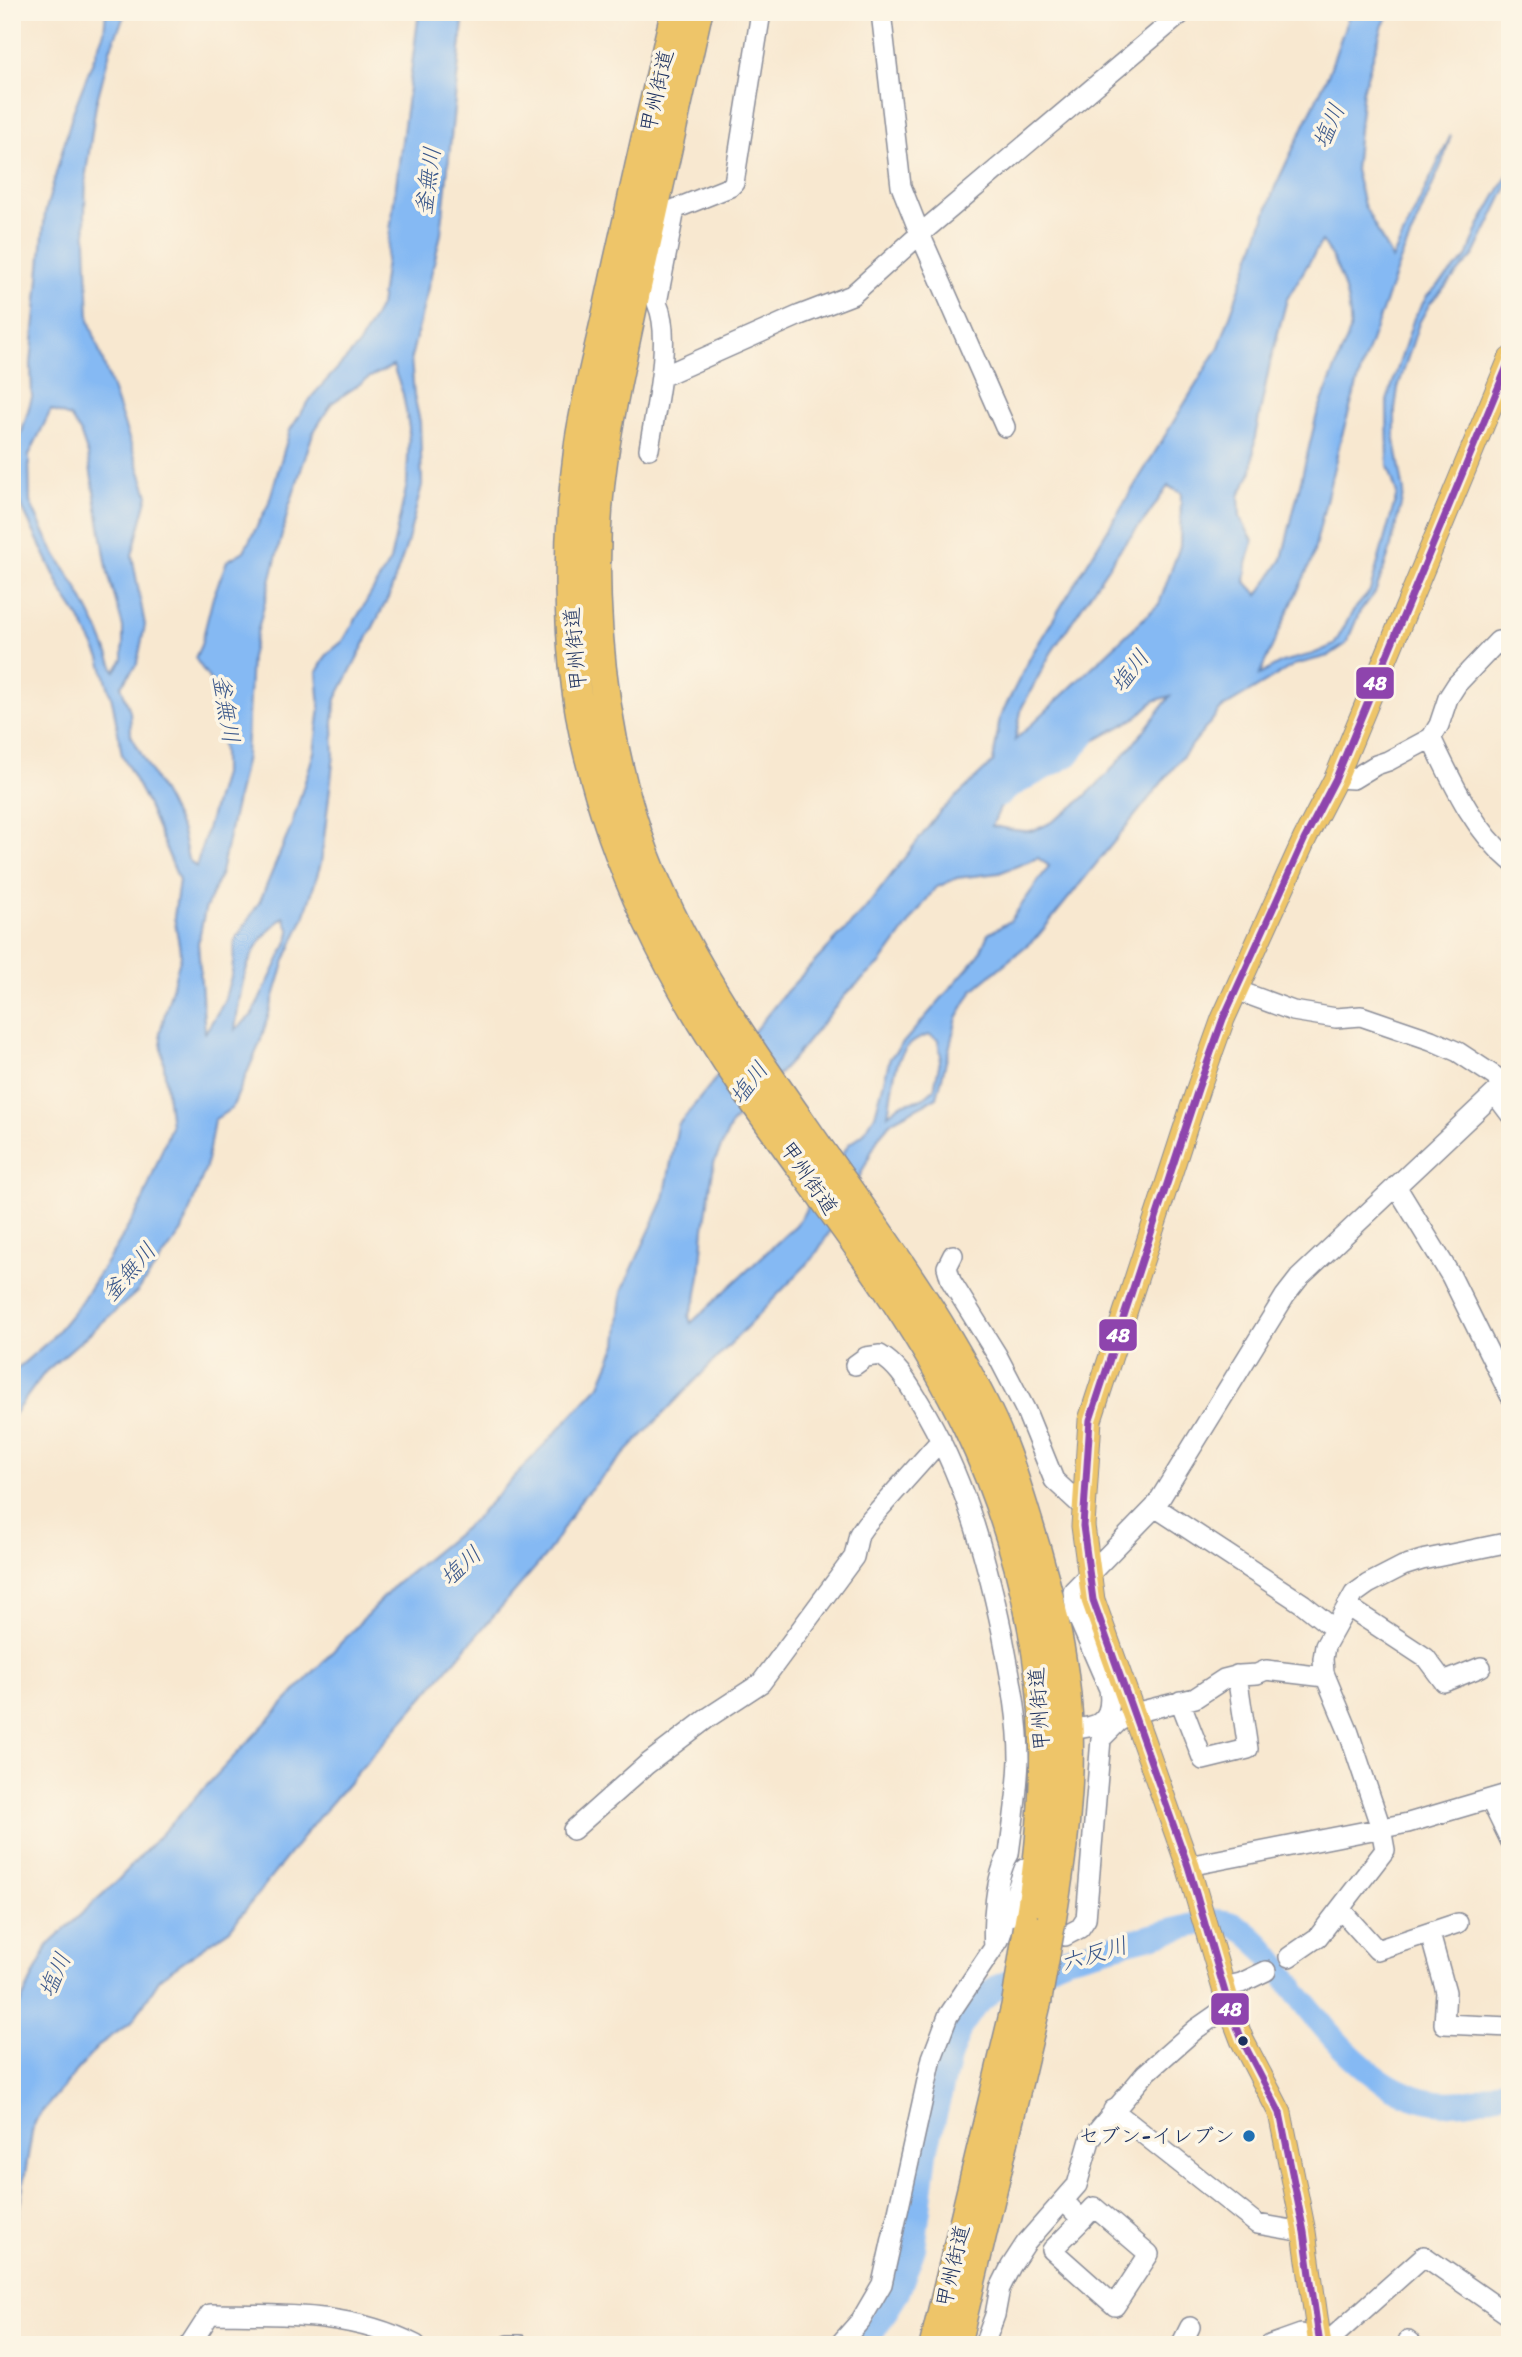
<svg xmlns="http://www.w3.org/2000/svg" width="1522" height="2357" font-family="Sriracha,'Klee One',sans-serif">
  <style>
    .water { fill: #85b9f3; stroke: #5074a8; stroke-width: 2; fill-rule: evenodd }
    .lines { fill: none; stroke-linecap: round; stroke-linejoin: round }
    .river { stroke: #85b9f3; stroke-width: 24 }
    .minor-tunnel { stroke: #ccc3b9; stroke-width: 19; stroke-dasharray: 19 10; stroke-linecap: butt }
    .minor-casing { stroke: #8a8c97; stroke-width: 22 }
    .major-casing { stroke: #8a8c97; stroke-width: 25 }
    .highway-casing { stroke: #8a8c97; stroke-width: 31 }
    .minor { stroke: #fff; stroke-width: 19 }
    .major { stroke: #eec569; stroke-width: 23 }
    .highway { stroke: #eec569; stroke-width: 28 }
    .highway-bridge-casing { stroke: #8a8c97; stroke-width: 31; stroke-linecap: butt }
    .highway-bridge { stroke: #eec569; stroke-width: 28 }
    .bus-1-casing { stroke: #fcf5e5; stroke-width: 12 }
    .bus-1 { stroke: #8e44ad; stroke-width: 7 }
    .bus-dot { fill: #1b2f5e; stroke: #fcf5e5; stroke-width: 2.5 }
    .poi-dot { fill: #1f6fb2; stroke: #fcf5e5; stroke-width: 2.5 }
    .labels { text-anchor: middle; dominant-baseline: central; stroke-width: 7; stroke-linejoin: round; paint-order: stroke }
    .street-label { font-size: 21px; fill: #1b2f5e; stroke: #fcf5e5 }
    .poi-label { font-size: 21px; fill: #1b2f5e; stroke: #fcf5e5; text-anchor: end }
    .water-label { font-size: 23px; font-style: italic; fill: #3b588b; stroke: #fcf5e5 }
    .line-badge { stroke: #fcf5e5; stroke-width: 2.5 }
    .badge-label { font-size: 19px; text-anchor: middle; font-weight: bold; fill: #fff }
  </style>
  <rect width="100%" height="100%" fill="#fcf5e5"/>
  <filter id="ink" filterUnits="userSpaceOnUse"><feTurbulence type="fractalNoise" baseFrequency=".0143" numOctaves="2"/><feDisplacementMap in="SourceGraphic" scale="14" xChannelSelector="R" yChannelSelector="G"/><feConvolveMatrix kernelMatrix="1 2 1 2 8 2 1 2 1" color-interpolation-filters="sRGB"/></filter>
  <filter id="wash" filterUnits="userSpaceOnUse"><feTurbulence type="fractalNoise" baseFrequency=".00686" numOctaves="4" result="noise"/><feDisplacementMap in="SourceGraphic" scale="28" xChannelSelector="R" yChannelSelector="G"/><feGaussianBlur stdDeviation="1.57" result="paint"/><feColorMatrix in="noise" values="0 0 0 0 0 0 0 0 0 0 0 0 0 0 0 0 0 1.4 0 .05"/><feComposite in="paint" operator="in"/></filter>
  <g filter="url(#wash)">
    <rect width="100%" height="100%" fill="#f8e8d0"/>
    <path class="water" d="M106 12H126L111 47 96 104 86 173 85 215 89 320 148 495 132 555 145 625 137 664 121 686 130 711 131 735 167 801 182 831 188 859 196 867 223 774V751L212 683 195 658 201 645 213 597 227 561 244 551 268 505 290 430 313 395 358 346 380 306 419 12H464L441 234 411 358 414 395 420 422 422 485 407 544 389 596 336 699 333 722 334 755 321 863 304 918 285 960 260 1043 232 1108 214 1120 206 1167 182 1231 137 1292 45 1372 12 1417V1373L50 1340 78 1306 115 1249 141 1205 171 1126 160 1032 181 955 174 917 179 880 146 801 122 755 113 704 100 658 80 619 64 595 18 499 14 459 32 397 31 364 45 213 73 112 104 32ZM393 366 403 394 409 428 407 484 390 561 343 641 327 654 317 672 320 708 314 752 291 827 260 901 235 941 232 973 224 1002 205 1033 198 943 205 910 221 873 246 756 251 657 289 507 313 433 332 403 370 377ZM51 410 70 417 80 432 88 455 108 573 123 627V659L115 671 99 631 77 588 50 545 30 502 29 455ZM284 917 290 931 288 941 252 1015 235 1030C242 983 244 948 284 917Z
      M1350 12H1391L1383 25 1363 89 1355 170 1364 205 1392 259 1451 135 1443 161 1400 261 1364 361 1340 442 1312 560 1259 675 1282 662 1313 654 1334 645 1353 611 1370 591 1397 494 1388 466 1387 401 1414 318 1427 296 1467 257 1479 226 1510 171V181L1474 255 1430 303 1419 323 1398 388 1395 409V440L1404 492 1389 554 1375 593 1360 611 1346 644 1328 656 1294 665 1221 709 1038 936 973 990 957 1018 937 1097 892 1121 879 1136 845 1207 814 1257 582 1498 548 1553 319 1817 230 1929 161 1977 132 2022 99 2045 34 2121 18 2215 12 2228V2021L48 1945 119 1879 396 1584 474 1520 600 1385 617 1344 622 1291 664 1199 678 1125 785 993 865 909 939 813 993 762 1000 717 1032 654 1219 347 1275 187 1328 75ZM1322 241C1339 265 1352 302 1350 331L1317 414 1282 559 1258 595 1245 581 1247 564 1253 541 1240 517 1239 496 1252 471 1255 437 1270 363 1287 299ZM1168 486 1181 493 1180 546 1159 604 1015 740 1022 707 1051 653 1121 548 1146 518ZM1170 696C1141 736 1081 815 1034 830 1023 834 1004 827 992 826L1000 808 1039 761 1060 749 1086 745 1101 737 1137 717 1154 701ZM1038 858 1049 866 1010 921 988 934 979 955 890 1058 875 1115 863 1134 849 1144 796 1225 691 1323 689 1317 696 1299 700 1276 704 1228 714 1163 731 1125 793 1059 846 994 880 964 935 888 957 878 999 873ZM930 1035 938 1040 941 1056 934 1089 922 1099 901 1104 888 1114C895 1082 890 1044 930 1035Z"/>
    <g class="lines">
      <path class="river" d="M998 796 1009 787 1068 755 1095 721
        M859 2345 875 2329 898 2292 914 2248 926 2152 949 2058 960 2028 975 2006 997 1987 1067 1958 1209 1921C1215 1921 1220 1921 1226 1922 1253 1927 1281 1972 1297 1993 1349 2063 1417 2136 1510 2087"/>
    </g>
  </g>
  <g filter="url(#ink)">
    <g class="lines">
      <path class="minor-tunnel" d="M985 1508 1037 1488"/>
      <defs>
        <path id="minor" d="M881 12 901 186 920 234 1005 427
          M661 377 800 315 852 295 920 234 1183 12
          M649 449C655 410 673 338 657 303L675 209 730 187 734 183 761 12
          M1431 738C1452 781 1472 828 1510 860
          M1336 778 1353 779 1376 765 1388 761 1431 738 1439 725 1448 698 1457 684 1498 641 1510 650
          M1236 990 1293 1011 1336 1018 1361 1016 1431 1040 1458 1052 1505 1083
          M1495 1094 1510 1114
          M1396 1186 1451 1276 1510 1395
          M953 1255 947 1267 951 1281 997 1355 1026 1411 1054 1480 1083 1507
          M855 1365 866 1357 880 1355C899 1366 908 1384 920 1403 963 1474 985 1552 1002 1632 1010 1674 1019 1717 1019 1759 1018 1791 1013 1823 1009 1854 995 1877 992 1922 994 1948
          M1155 1507 1303 1604 1334 1629
          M1347 1606 1426 1658 1444 1682 1481 1667
          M1180 1701 1203 1760 1248 1749 1237 1675
          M1058 1730C1089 1728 1115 1729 1109 1689L1076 1613 1073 1591 1155 1507 1285 1296 1299 1278 1510 1079
          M1490 1799 1510 1840
          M573 1830 646 1765 709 1717 761 1683 854 1557 859 1534 866 1524 941 1440
          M1188 1866 1408 1823 1510 1793
          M1340 1909 1377 1950 1458 1923
          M1430 1934 1446 1992 1444 2024 1510 2027
          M1065 1936 1080 1928 1086 1919 1101 1739 1118 1722 1134 1713 1195 1698 1224 1679 1240 1675 1257 1674 1266 1670 1325 1677
          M1289 1957 1318 1937 1385 1850 1381 1828 1349 1733 1324 1673 1323 1659 1325 1646 1354 1594 1368 1584 1403 1566 1422 1560 1510 1542
          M1223 1987 1241 1983 1266 1971
          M1113 2110 1257 2224 1304 2232
          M1064 2201 1082 2220 1094 2207 1149 2254 1115 2306 1052 2250 1082 2220
          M1408 2341 1413 2345
          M190 2345 210 2314C283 2315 349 2311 416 2345
          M508 2345H520
          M839 2345 861 2320 882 2284 932 2058 948 2016 999 1940 1024 1869 1038 1861
          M984 2345 995 2315 1000 2288 1011 2266 1026 2243 1077 2185 1090 2140 1145 2074 1196 2029 1229 2006
          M1181 2345 1190 2327
          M1270 2345 1301 2334 1320 2339 1334 2336 1424 2256 1510 2316"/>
        <path id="major" d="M1320 2345 1304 2232 1280 2113 1242 2040 1229 2006 1188 1866 1093 1600 1083 1526 1090 1420 1199 1086 1223 1019 1305 838 1336 778 1510 359"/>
        <path id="highway" d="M675 12C652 109 630 206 609 303 599 349 586 396 579 443 566 537 565 647 585 740 614 868 668 975 741 1083 818 1196 908 1302 967 1426 1009 1514 1036 1615 1043 1712 1047 1784 1040 1857 1028 1927
          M698 12C677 105 656 198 636 291 626 341 614 391 606 442 586 559 597 702 632 816 667 933 741 1036 810 1135 872 1224 939 1312 987 1410 1005 1446 1017 1486 1029 1525 1048 1586 1064 1650 1068 1714 1072 1782 1063 1851 1052 1918
          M934 2345 1016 2004
          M956 2345 1037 2002"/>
      </defs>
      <use href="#minor" class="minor-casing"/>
      <use href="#major" class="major-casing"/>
      <use href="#highway" class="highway-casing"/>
      <use href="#minor" class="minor"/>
      <use href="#major" class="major"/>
      <use href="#highway" class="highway"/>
      <defs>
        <path id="highway-bridge" d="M1037 2002 1052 1918
          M1016 2004 1028 1927"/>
      </defs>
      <use href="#highway-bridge" class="highway-bridge-casing"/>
      <use href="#highway-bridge" class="highway-bridge"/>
      <defs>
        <path id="bus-1" d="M1320 2345 1304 2232 1280 2113 1242 2040 1229 2006 1188 1866 1093 1600 1083 1526 1090 1420 1199 1086 1223 1019 1305 838 1336 778 1510 359"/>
      </defs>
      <use href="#bus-1" class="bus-1-casing"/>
      <use href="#bus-1" class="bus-1"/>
    </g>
  </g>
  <circle class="bus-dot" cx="1243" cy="2041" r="6"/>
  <circle class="poi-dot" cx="1249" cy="2136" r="7"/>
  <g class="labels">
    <g class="street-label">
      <text transform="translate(657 91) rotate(-77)">甲州街道</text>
      <text transform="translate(575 649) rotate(-95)">甲州街道</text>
      <text transform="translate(809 1178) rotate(55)">甲州街道</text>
      <text transform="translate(1039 1709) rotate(-94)">甲州街道</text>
      <text transform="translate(953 2266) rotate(-77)">甲州街道</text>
    </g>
    <g class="poi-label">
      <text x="1235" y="2136">セブン-イレブン</text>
    </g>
    <g class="water-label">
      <text transform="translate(1329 126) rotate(-66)">塩川</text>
      <text transform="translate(428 181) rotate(-82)">釜無川</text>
      <text transform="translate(1130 671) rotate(-52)">塩川</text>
      <text transform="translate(226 709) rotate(81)">釜無川</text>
      <text transform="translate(749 1083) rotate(-52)">塩川</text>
      <text transform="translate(129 1272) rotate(-49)">釜無川</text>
      <text transform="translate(461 1566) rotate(-42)">塩川</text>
      <text transform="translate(1094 1954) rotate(-16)">六反川</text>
      <text transform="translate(55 1975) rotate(-66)">塩川</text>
    </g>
  </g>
  <g class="line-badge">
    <rect x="1355" y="666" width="40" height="34" rx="7" fill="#8e44ad"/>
    <rect x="1098" y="1318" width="40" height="34" rx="7" fill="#8e44ad"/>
    <rect x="1210" y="1992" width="40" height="34" rx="7" fill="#8e44ad"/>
  </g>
  <g class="badge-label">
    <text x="1375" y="690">48</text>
    <text x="1118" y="1342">48</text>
    <text x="1230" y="2016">48</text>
  </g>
  <rect width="1522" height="2357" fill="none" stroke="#fcf5e5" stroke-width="42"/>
</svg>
